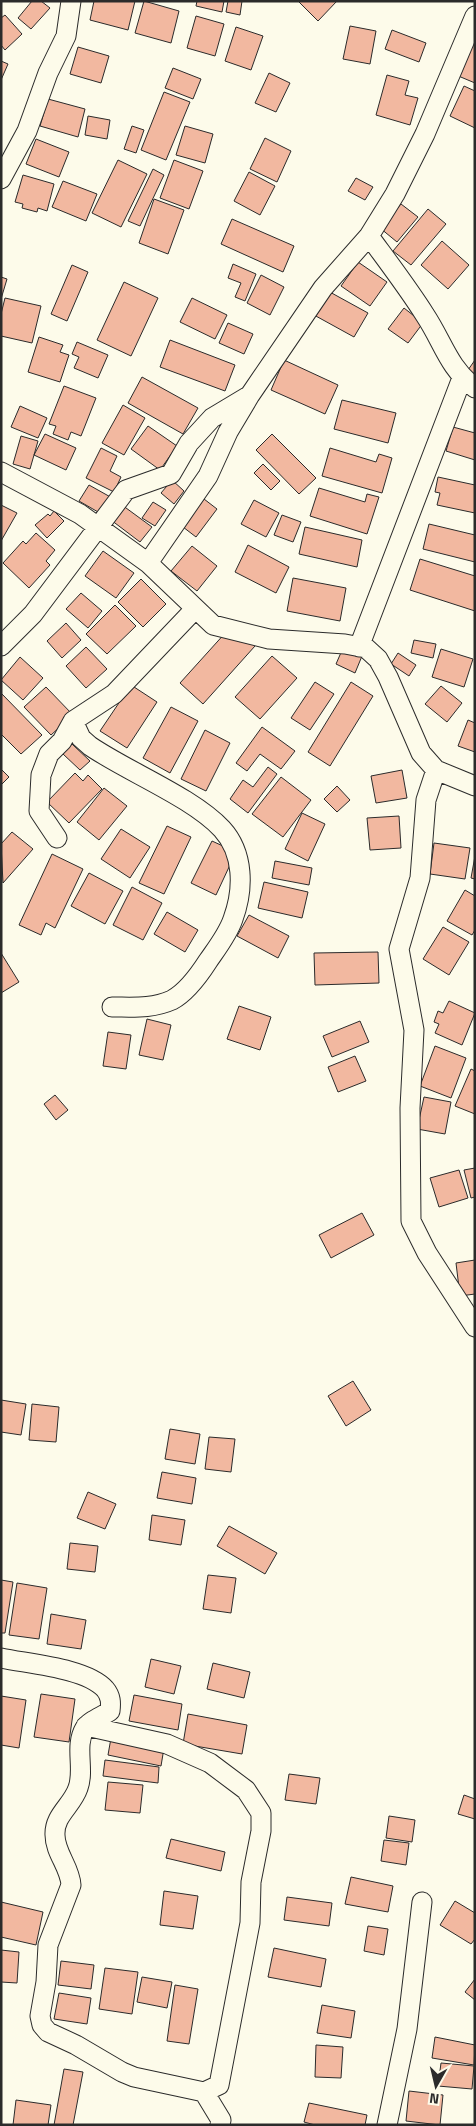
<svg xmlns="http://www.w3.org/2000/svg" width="476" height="2126" font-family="'Titillium Web',sans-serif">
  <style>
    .building { fill: #f2b8a0; stroke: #2b2b2b }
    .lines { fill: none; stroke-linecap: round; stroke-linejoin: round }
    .minor-casing { stroke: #2b2b2b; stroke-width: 21 }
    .minor { stroke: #fdfbea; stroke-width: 19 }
  </style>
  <rect width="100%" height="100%" fill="#fdfbea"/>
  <path class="building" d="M32 1H41L50 8 31 29 18 18Z
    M94 1H135L128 30 90 20Z
    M144 1 179 11 171 43 135 33Z
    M197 1H224L222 12 196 6Z
    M228 1H242L240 15 226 12Z
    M298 1H337L318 21Z
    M5 15 22 34 5 50 1 45V18Z
    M196 16 224 24 215 56 187 48Z
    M350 26 376 31 370 64 343 59Z
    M236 27 263 36 251 70 225 61Z
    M392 30 426 43 419 62 385 49Z
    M471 40 475 41V83L456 75Z
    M78 47 109 56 101 83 70 74Z
    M1 61 8 64 1 80Z
    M173 68 201 79 193 99 165 88Z
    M269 73 290 83 276 112 255 103Z
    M387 75 409 81 405 95 418 98 410 125 376 115Z
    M464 86 475 91V128L450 116Z
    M164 92 190 102 166 160 141 150Z
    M48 99 85 109 78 137 40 126Z
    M88 116 110 120 107 139 85 135Z
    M132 126 144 130 136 153 124 149Z
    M185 126 213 134 205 163 176 155Z
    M265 138 291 151 277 182 250 169Z
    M36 139 69 152 59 177 26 164Z
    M118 160 147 174 121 227 92 213Z
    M174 160 203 171 189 209 160 198Z
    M153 169 164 175 140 226 128 221Z
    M249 172 275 186 260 215 234 201Z
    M23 175 54 184 47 211 38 208 37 212 22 208 23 204 15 202Z
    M356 178 373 187 365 200 348 191Z
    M63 181 97 194 86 221 52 207Z
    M154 199 184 210 168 254 139 243Z
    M401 204 418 217 397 242 380 228Z
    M428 209 446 224 411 265 393 251Z
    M232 219 294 246 283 272 221 244Z
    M442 241 469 265 448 289 421 265Z
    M358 262 387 282 370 306 341 286Z
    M233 264 256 274 245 301 235 297 241 283 228 278Z
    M72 265 88 272 67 321 51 314Z
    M261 275 284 287 270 315 247 303Z
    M1 277 7 279 1 299Z
    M124 282 158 298 131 356 97 340Z
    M328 291 368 313 354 337 314 315Z
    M5 298 41 306 32 343 1 336V314Z
    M192 298 227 315 215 339 180 322Z
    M404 308 423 323 408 343 388 329Z
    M228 323 253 334 244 354 219 343Z
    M39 337 63 345 60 352 69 355 60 382 28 372Z
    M170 340 235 365 225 391 160 367Z
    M77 342 108 355 98 378 74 368 79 357 72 354Z
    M284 360 338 385 325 414 271 390Z
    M475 360V374L468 370Z
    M142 377 198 408 183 434 128 403Z
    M64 386 96 398 81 436 71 432 68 440 53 434 56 426 49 424Z
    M342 400 396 413 388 443 334 429Z
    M123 405 145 418 124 455 102 443Z
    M20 406 47 418 38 438 11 427Z
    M148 426 177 446 160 470 131 449Z
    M453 427 475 433V460L446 451Z
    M45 434 76 448 66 470 34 455Z
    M272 434 316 478 299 494 256 450Z
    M21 436 38 441 30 469 13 464Z
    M101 448 117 456 110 471 121 477 114 492 86 478Z
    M330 448 376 462 379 454 392 458 382 493 322 476Z
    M263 464 280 481 271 490 254 473Z
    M438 477 475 485V513L437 505 440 493 435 492Z
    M172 480 184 491 174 504 161 493Z
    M89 485 114 499 105 516 79 501Z
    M319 488 365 502 367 494 379 497 367 534 310 516Z
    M204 499 217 509 196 537 183 527Z
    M254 500 279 513 266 537 241 524Z
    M153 502 166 510 155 526 142 518Z
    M1 505 17 513 1 541Z
    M122 505 152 527 140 542 111 520Z
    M54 511 64 521 47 538 35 525 48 514 50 516Z
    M282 515 301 522 293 542 274 535Z
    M429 524 475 535V562L423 549Z
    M305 527 362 540 357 567 299 554Z
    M36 533 55 550 46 561 50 565 29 588 3 563 23 541 26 544Z
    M248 545 289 567 276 593 235 572Z
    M192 546 217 566 197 591 171 571Z
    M103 551 134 573 116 598 85 576Z
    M420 559 475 576V611L410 590Z
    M293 578 346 588 340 621 287 611Z
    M141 579 166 604 143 627 118 602Z
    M81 593 102 611 88 628 66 609Z
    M115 605 136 626 107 654 86 634Z
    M66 623 81 640 62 658 47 641Z
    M227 631 240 642 245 637 255 646 203 704 180 683Z
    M414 640 436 644 433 658 411 653Z
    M86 647 107 669 86 688 66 666Z
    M343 648 362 656 355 673 336 664Z
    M441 649 473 659 464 687 432 677Z
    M398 653 416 665 409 676 391 664Z
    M272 656 297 678 260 719 235 697Z
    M20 657 43 678 23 700 1 680Z
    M315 682 334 694 310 730 291 718Z
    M351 682 373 696 330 766 308 752Z
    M131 685 157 702 127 748 100 731Z
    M441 686 462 703 447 722 425 704Z
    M46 687 73 715 51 735 24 707Z
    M1 693 42 735 21 754 1 734Z
    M171 707 198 721 170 773 143 758Z
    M468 720 475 723V752L458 746Z
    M262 727 295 751 281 769 260 754 247 771 236 763Z
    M205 730 230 743 206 791 181 779Z
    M72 744 90 761 80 770 63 754Z
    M268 767 277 774 248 813 230 799 243 780 253 787Z
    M1 769 9 777 1 785Z
    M402 770 407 798 376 803 371 776Z
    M75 773 83 781 88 775 102 789 69 823 47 802Z
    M281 777 311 800 283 837 252 814Z
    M337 786 350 800 337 812 324 799Z
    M104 788 127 806 99 840 77 822Z
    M302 813 325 824 308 861 285 849Z
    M399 816 401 848 370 850 367 818Z
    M167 826 191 837 164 894 139 883Z
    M121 829 150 847 130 878 101 859Z
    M12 832 33 849 3 883 1 844Z
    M212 841 236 852 216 895 191 883Z
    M434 843 470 848 465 879 430 874Z
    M52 854 83 869 55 928 46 923 41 935 19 925Z
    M475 856V879L471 878Z
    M275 861 312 868 309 885 272 878Z
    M89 873 123 891 105 924 71 906Z
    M264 882 308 892 302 918 258 908Z
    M132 887 162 903 143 940 113 925Z
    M465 890 475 896V930L472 935 447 921Z
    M167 912 198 930 185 952 154 934Z
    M249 915 289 936 278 958 237 936Z
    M443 927 469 942 449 975 423 959Z
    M378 952 379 983 315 985 314 953Z
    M1 953 19 982 1 993Z
    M449 1001 475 1013 462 1045 435 1033 439 1024 434 1022 438 1011 443 1013Z
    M239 1006 271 1017 260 1050 227 1039Z
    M147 1019 171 1025 163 1060 139 1055Z
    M360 1021 369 1042 332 1057 323 1036Z
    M108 1032 131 1035 126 1069 103 1066Z
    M435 1046 466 1058 451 1098 420 1086Z
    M355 1056 366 1081 338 1092 328 1067Z
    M471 1069 475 1071V1114L455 1106Z
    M55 1095 68 1110 56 1120 44 1104Z
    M424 1097 451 1102 445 1134 417 1129Z
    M475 1168V1197L471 1198 464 1170Z
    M459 1170 468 1198 439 1207 430 1178Z
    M362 1213 374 1235 331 1258 319 1235Z
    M475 1260V1294L460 1296 456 1263Z
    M353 1381 371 1410 346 1426 328 1396Z
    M1 1400 26 1404 21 1435 1 1432Z
    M32 1404 59 1407 56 1442 29 1440Z
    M170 1429 200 1434 195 1464 165 1459Z
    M209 1437 235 1439 231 1472 205 1469Z
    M162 1472 196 1478 192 1504 157 1498Z
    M88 1492 116 1504 105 1529 77 1518Z
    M152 1515 185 1520 181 1545 149 1540Z
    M229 1526 277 1553 265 1574 217 1546Z
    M70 1543 98 1546 95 1572 67 1569Z
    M208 1575 236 1578 231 1613 203 1609Z
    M1 1580 13 1582 5 1633H1Z
    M17 1583 47 1588 39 1639 9 1635Z
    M51 1614 86 1620 81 1649 47 1644Z
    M151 1659 181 1666 174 1694 145 1687Z
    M213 1663 250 1672 244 1698 207 1689Z
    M41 1694 75 1699 69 1742 34 1737Z
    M134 1695 182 1704 178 1730 129 1721Z
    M1 1696 26 1700 19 1748 1 1745Z
    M188 1714 247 1725 242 1754 183 1744Z
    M111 1738 164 1748 161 1766 108 1755Z
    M105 1760 159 1767 158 1783 103 1776Z
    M289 1774 320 1778 316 1804 285 1800Z
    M108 1782 143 1785 140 1813 105 1810Z
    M464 1795 475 1799V1819L458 1814Z
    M389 1816 415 1820 412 1842 386 1838Z
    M171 1839 225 1852 221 1871 166 1858Z
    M384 1840 409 1843 406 1865 381 1861Z
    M351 1877 393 1886 388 1912 345 1904Z
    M164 1891 198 1896 193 1929 160 1925Z
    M287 1897 332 1903 329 1926 284 1920Z
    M455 1901 475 1913V1939L471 1944 440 1925Z
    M1 1902 43 1912 36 1945 1 1937Z
    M368 1926 388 1929 384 1955 364 1951Z
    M274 1948 326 1959 321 1987 268 1977Z
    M1 1950 19 1952 17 1983 1 1982Z
    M61 1961 94 1965 91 1989 58 1985Z
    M105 1968 138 1972 132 2014 99 2009Z
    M142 1977 172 1982 167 2008 137 2002Z
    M475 1979V2000L465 1992Z
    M175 1985 198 1989 189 2044 167 2041Z
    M59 1993 91 1998 87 2024 54 2019Z
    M322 2005 355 2011 351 2038 317 2033Z
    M435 2037 475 2045 474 2065 432 2058Z
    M316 2045 343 2047 341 2078 315 2077Z
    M441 2063 474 2066 472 2089 438 2086Z
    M64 2069 83 2072 73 2125H54Z
    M409 2091 443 2095 440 2125 406 2121Z
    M16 2100 51 2105 48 2125H13Z
    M309 2103 367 2115 365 2125H315L304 2122Z"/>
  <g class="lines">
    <defs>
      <path id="minor" d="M1 179 27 131 48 73 66 36 71 1
        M369 236C388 262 408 288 425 315 443 342 448 367 475 388
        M1 472 80 514 148 563 213 625 269 639 345 644 366 648 378 659 388 677 421 753 436 770 475 786
        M148 563 208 476 228 432 250 395 323 288 369 236 395 194 425 134 475 16
        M1 646 33 614 126 490 171 474 189 443 212 418 247 397
        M359 647 462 378
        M73 721 81 738 90 746C128 772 192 797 222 829 244 853 244 889 233 919 228 934 217 948 208 961 199 975 187 992 172 1000 152 1009 133 1007 112 1007
        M436 770 426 800 420 878 399 949 414 1030 410 1108 411 1221 427 1253 475 1327
        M57 838 39 811 41 775 49 754 62 741 73 721 114 694 195 609
        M1 1658C29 1664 86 1668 105 1689 111 1696 111 1703 110 1711 103 1716 89 1721 85 1728 74 1746 85 1769 78 1788 72 1806 54 1815 55 1835 55 1853 70 1867 71 1885L48 1945 46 1982 40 2016 42 2025 48 2032 76 2045 122 2072 134 2077 204 2092
        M86 1726 167 1744 210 1763 246 1790 261 1813V1831L251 1882 250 1923 219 2085 204 2092 221 2120 220 2125
        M387 2125 407 2029 422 1902"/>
    </defs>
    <use href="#minor" class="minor-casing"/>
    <use href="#minor" class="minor"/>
  </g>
  <rect width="476" height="2126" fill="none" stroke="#2b2b2b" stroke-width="5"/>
  <g transform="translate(436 2086) rotate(188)" stroke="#fdfbea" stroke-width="4" paint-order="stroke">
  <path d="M0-4L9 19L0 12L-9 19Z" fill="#2b2b2b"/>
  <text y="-8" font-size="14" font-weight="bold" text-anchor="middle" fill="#2b2b2b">N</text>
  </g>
</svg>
